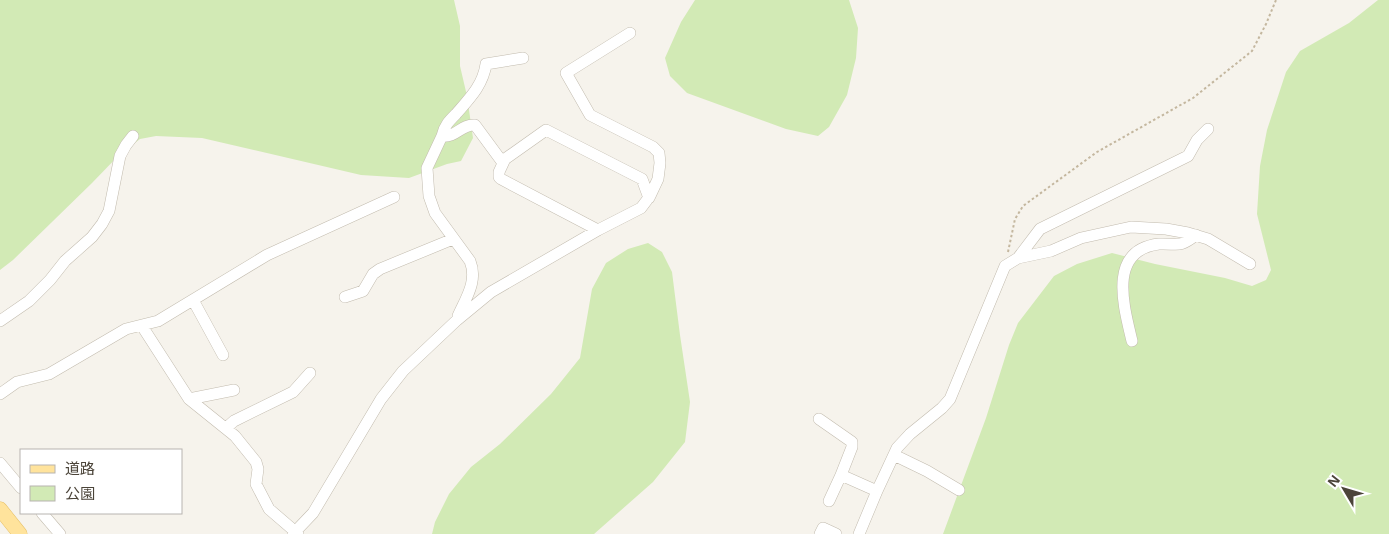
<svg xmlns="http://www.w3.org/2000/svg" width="1389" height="534" font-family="Arial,'Noto Sans JP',sans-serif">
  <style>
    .green { fill: #d2eab5 }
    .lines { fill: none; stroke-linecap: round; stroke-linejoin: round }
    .minor-casing { stroke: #c2bbae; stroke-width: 12 }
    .major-casing { stroke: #e6c16a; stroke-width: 15 }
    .path { stroke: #c4b79f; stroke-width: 2; stroke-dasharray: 2.5 2.5; stroke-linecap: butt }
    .minor { stroke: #fff; stroke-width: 11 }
    .major { stroke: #ffe39c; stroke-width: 14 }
  </style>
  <rect width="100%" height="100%" fill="#f6f3ec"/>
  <path class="green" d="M0 0H454L460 26V66L467 96 473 138 461 161 447 164 409 178 361 175 202 138 156 136 140 139 121 153 92 183 13 260 0 270Z
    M695 0H849L858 28 856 58 847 95 829 127 818 136 786 129 687 93 670 76 665 58 681 22Z
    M1378 0H1389V534H943L986 418 1009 345 1018 323 1054 276 1077 264 1112 253 1155 264 1225 278 1252 286 1266 280 1271 270 1257 214 1260 166 1267 130 1286 72 1300 51 1349 23Z
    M648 243 662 252 672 272 680 335 690 402 685 442 653 482 594 534H432L435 522 449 494 471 467 500 444 551 394 580 358 592 289 606 263 628 249Z"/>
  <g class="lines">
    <defs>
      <path id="minor" d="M442 136 427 168 429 196 435 213 470 261C478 281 466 298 458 316
        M503 163 475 125C461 124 456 138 442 136 444 126 449 121 456 114 470 98 483 85 486 64L523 58
        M598 230 501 179 499 177V172L505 159 546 130 642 179 649 198
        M1018 258 1040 229 1188 156 1197 140 1208 129
        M345 297 363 291 373 274 380 269 453 239
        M193 300 223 355
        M0 321 29 301 50 280 65 261 92 237 102 224 109 211 120 156 126 145 133 136
        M142 326 189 399 235 436 256 462 258 469 256 484 269 509 298 534
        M1132 341C1124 307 1107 250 1159 244 1178 243 1178 249 1196 235
        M0 394 17 382 49 374 126 329 158 321 267 255 394 197
        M189 399 234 390
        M819 419 852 442V447L841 475 877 491
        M226 428 234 421 293 392 310 373
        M894 455 927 471 959 490
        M0 463 21 488
        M829 501 841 475
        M42 513 60 534
        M293 534 313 513 381 399 403 371 457 320 491 292 598 230 641 208 650 196 658 179 660 163 659 153 653 147 590 115 566 73 630 33
        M820 534 823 528 836 534
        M859 534 877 491 897 448 910 434 942 408 950 399 1005 266 1018 258 1051 251 1081 238 1131 227 1166 229 1188 233 1208 239 1250 264"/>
      <path id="major" d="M0 509 20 534"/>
    </defs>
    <use href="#minor" class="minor-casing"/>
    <use href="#major" class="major-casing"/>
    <path class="path" d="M1008 252 1015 219 1023 206 1097 152 1193 98 1237 63 1252 51 1266 24 1276 0"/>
    <use href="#minor" class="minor"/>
    <use href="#major" class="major"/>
  </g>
  <rect x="20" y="449" width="162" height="65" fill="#ffffff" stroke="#b7b4b0"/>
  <rect x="30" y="465" width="25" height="8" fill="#ffe39c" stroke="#b7b4b0"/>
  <text x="65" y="474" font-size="15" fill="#4b4439">道路</text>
  <rect x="30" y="486" width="25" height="15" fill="#d2eab5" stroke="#b7b4b0"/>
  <text x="65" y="499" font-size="15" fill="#4b4439">公園</text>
  <g transform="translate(1344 489) rotate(308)" stroke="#ffffff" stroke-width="4" paint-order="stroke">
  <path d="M0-4L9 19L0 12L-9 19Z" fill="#4b4439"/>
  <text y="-8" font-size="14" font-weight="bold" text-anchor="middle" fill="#4b4439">N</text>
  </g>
</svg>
